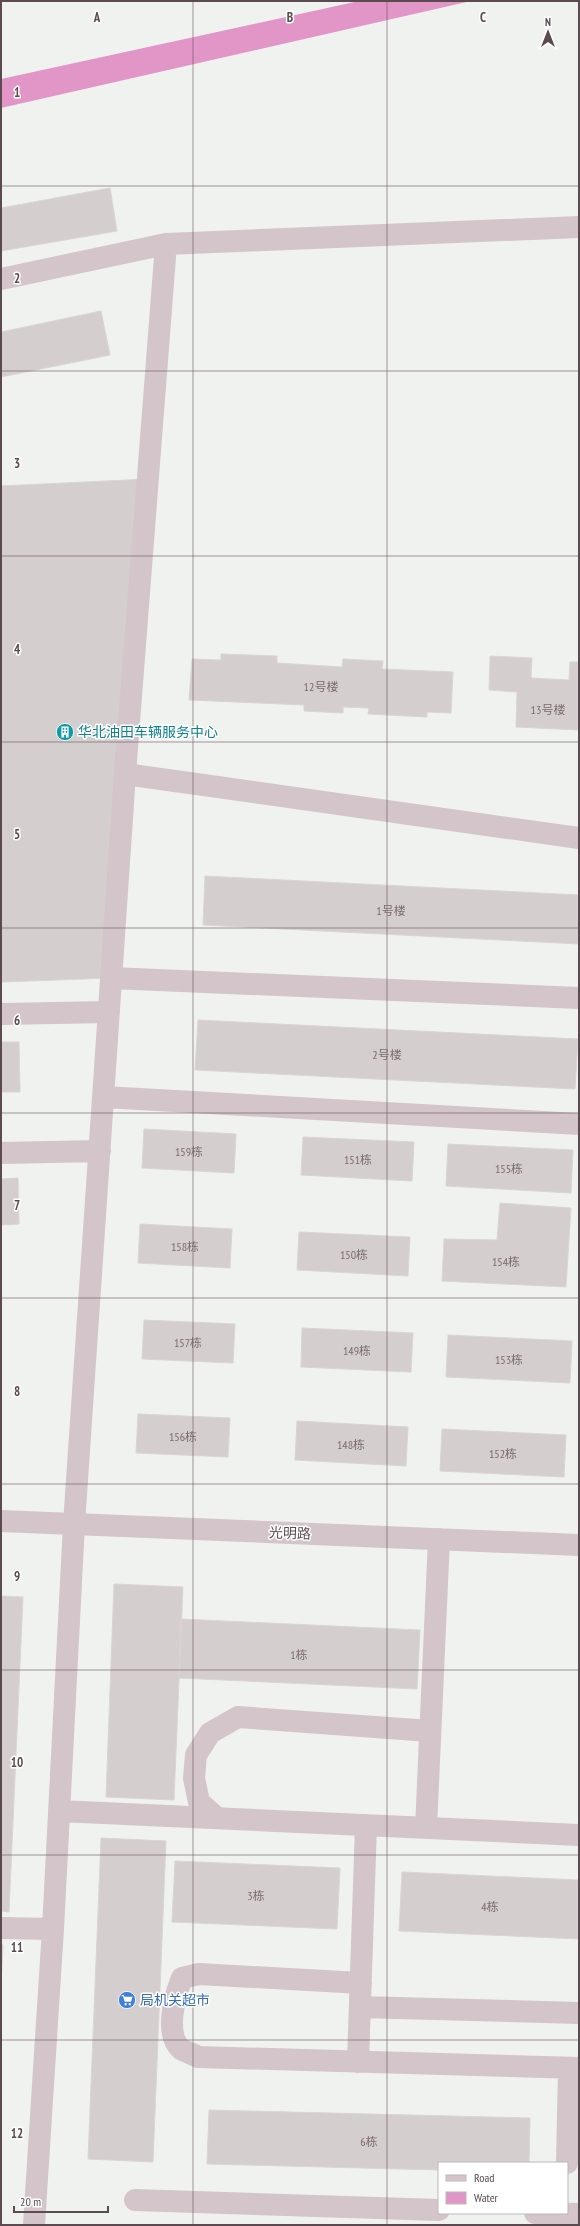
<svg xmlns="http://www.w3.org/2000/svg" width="580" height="2226" font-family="'PT Sans Narrow','Noto Sans SC',sans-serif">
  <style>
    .water { fill: #e296c8 }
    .building { fill: #d4cece; stroke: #dad4d5 }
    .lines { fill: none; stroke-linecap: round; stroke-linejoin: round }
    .minor { stroke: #d3c5ca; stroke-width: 22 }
    .grid { fill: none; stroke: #5b4a50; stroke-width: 1; stroke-opacity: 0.55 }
    .labels { text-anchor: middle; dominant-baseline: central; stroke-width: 3; stroke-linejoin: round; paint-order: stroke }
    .number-label { font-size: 12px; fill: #796b70 }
    .culture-label { font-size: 14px; fill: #0d838f; stroke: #fff; text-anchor: start }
    .street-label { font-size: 14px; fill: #5b4a50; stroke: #fff }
    .shop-label { font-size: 14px; fill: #366cbe; stroke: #fff; text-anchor: start }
    .grid-label { font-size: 13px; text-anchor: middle; font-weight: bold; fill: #5b4a50; stroke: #fff; stroke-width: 3; stroke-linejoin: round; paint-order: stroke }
  </style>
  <rect width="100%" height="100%" fill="#f0f2f0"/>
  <path class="water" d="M359 1H471L1 108V79Z"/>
  <path class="building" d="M110 188 117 231 1 251V208Z
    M101 311 110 355 1 377V332Z
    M148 479 111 978 1 982V486Z
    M221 654 277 656V663L342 667 343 659 383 661 382 669 453 672 451 713 427 712V717L368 714 369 708 343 707V713L304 711V705L189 700 192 659 221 660Z
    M490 656 532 658 531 678 569 680 570 662H579V730L516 727 517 692 489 690Z
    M205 876 579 895V944L203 925Z
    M198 1020 578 1039 575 1089 195 1070Z
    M1 1042H19L20 1092H1Z
    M144 1129 236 1134 234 1173 142 1168Z
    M303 1137 414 1142 412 1181 301 1175Z
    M448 1144 573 1150 571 1193 446 1186Z
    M18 1178 19 1224 1 1225V1179Z
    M500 1203 571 1208 566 1287 442 1281 444 1239 497 1240Z
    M140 1224 232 1229 230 1268 138 1263Z
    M299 1232 410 1237 408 1276 297 1270Z
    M144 1320 235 1324 233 1363 142 1359Z
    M302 1328 413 1333 411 1372 301 1367Z
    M448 1335 572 1341 570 1383 446 1377Z
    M138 1414 230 1418 228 1457 136 1453Z
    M297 1421 408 1427 406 1466 295 1460Z
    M442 1429 566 1435 564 1477 440 1471Z
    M114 1584 183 1587 174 1800 106 1797Z
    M1 1596 23 1597 9 1912 1 1911Z
    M181 1619 420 1630 417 1689 179 1678Z
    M101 1838 166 1841 153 2162 88 2159Z
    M175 1861 340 1868 337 1929 172 1922Z
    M402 1872 579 1880V1939L399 1931Z
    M1 1944 3 1945 1 1985Z
    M209 2110 530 2118 529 2163H439V2170L207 2164Z"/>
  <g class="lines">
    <path class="minor" d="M1 279 166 244 579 227
      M125 774 579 838
      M111 978 579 998
      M1 1014 109 1012
      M104 1097 579 1124
      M1 1153 100 1151
      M1 1521 579 1545
      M59 1811 579 1835
      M217 1818 199 1802 194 1778 196 1755 210 1733 238 1717 430 1731
      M426 1828 439 1539
      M1 1928 53 1929
      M361 1983 199 1974 182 1978C175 1995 164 2034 181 2049 186 2052 193 2054 198 2057L579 2068
      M360 2007 579 2013
      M358 2062 366 1825
      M567 2163 569 2068
      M135 2200 439 2210
      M535 2213 579 2214
      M34 2225 53 1929 74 1524 125 774 166 244"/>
  </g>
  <path class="grid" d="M193 1V2225M387 1V2225M1 186H579M1 371H579M1 556H579M1 742H579M1 928H579M1 1113H579M1 1298H579M1 1484H579M1 1670H579M1 1855H579M1 2040H579"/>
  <defs>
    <symbol id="building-disc" viewBox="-11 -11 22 22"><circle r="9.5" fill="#0f9aa8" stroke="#fff"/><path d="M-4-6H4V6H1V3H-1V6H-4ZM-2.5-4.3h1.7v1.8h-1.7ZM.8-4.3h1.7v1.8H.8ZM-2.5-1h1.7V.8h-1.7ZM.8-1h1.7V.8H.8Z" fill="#fff"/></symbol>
    <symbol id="supermarket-disc" viewBox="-11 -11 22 22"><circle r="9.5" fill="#3f7fe0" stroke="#fff"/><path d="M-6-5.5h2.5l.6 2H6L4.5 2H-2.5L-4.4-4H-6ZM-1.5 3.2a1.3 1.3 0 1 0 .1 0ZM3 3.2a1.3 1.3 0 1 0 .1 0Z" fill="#fff"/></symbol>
  </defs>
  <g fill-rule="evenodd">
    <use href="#building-disc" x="55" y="722" width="20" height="20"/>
    <use href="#supermarket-disc" x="117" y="1990" width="20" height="20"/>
  </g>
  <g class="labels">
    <g class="number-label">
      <text x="321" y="686">12号楼</text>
      <text x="548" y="709">13号楼</text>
      <text x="391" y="910">1号楼</text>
      <text x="387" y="1054">2号楼</text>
      <text x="189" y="1151">159栋</text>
      <text x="358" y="1159">151栋</text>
      <text x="509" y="1168">155栋</text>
      <text x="185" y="1246">158栋</text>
      <text x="354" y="1254">150栋</text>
      <text x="506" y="1261">154栋</text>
      <text x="188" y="1342">157栋</text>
      <text x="357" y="1350">149栋</text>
      <text x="509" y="1359">153栋</text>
      <text x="183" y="1436">156栋</text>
      <text x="351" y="1444">148栋</text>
      <text x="503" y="1453">152栋</text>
      <text x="299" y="1654">1栋</text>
      <text x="256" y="1895">3栋</text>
      <text x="490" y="1906">4栋</text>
      <text x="369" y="2141">6栋</text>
    </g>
    <g class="culture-label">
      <text x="78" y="732">华北油田车辆服务中心</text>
    </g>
    <g class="street-label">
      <text transform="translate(290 1533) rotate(2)">光明路</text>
    </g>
    <g class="shop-label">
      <text x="140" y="2000">局机关超市</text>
    </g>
  </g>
  <g class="grid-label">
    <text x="97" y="22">A</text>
    <text x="290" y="22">B</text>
    <text x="483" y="22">C</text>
    <text x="17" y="97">1</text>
    <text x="17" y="283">2</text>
    <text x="17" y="468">3</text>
    <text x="17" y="654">4</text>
    <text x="17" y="839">5</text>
    <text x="17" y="1025">6</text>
    <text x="17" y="1210">7</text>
    <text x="17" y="1396">8</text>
    <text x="17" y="1581">9</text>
    <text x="17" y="1767">10</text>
    <text x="17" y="1952">11</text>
    <text x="17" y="2138">12</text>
  </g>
  <rect width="580" height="2226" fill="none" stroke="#5b4a50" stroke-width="4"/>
  <rect x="438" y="2162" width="130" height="52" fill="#ffffff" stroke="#bdb7b9"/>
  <rect x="446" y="2175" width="20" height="6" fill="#d3c5ca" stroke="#bdb7b9"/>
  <text x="474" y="2182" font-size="12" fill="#5b4a50">Road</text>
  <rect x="446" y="2192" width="20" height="12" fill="#e296c8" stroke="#bdb7b9"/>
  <text x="474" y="2202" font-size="12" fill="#5b4a50">Water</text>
  <g transform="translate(548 32)" stroke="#ffffff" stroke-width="3" paint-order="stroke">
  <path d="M0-3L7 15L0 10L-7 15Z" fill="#5b4a50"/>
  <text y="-6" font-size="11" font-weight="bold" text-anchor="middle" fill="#5b4a50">N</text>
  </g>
  <path d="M14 2206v6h94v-6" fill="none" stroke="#5b4a50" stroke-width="2"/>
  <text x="20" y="2206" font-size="12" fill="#5b4a50" stroke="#ffffff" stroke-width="3" paint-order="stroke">20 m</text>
</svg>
